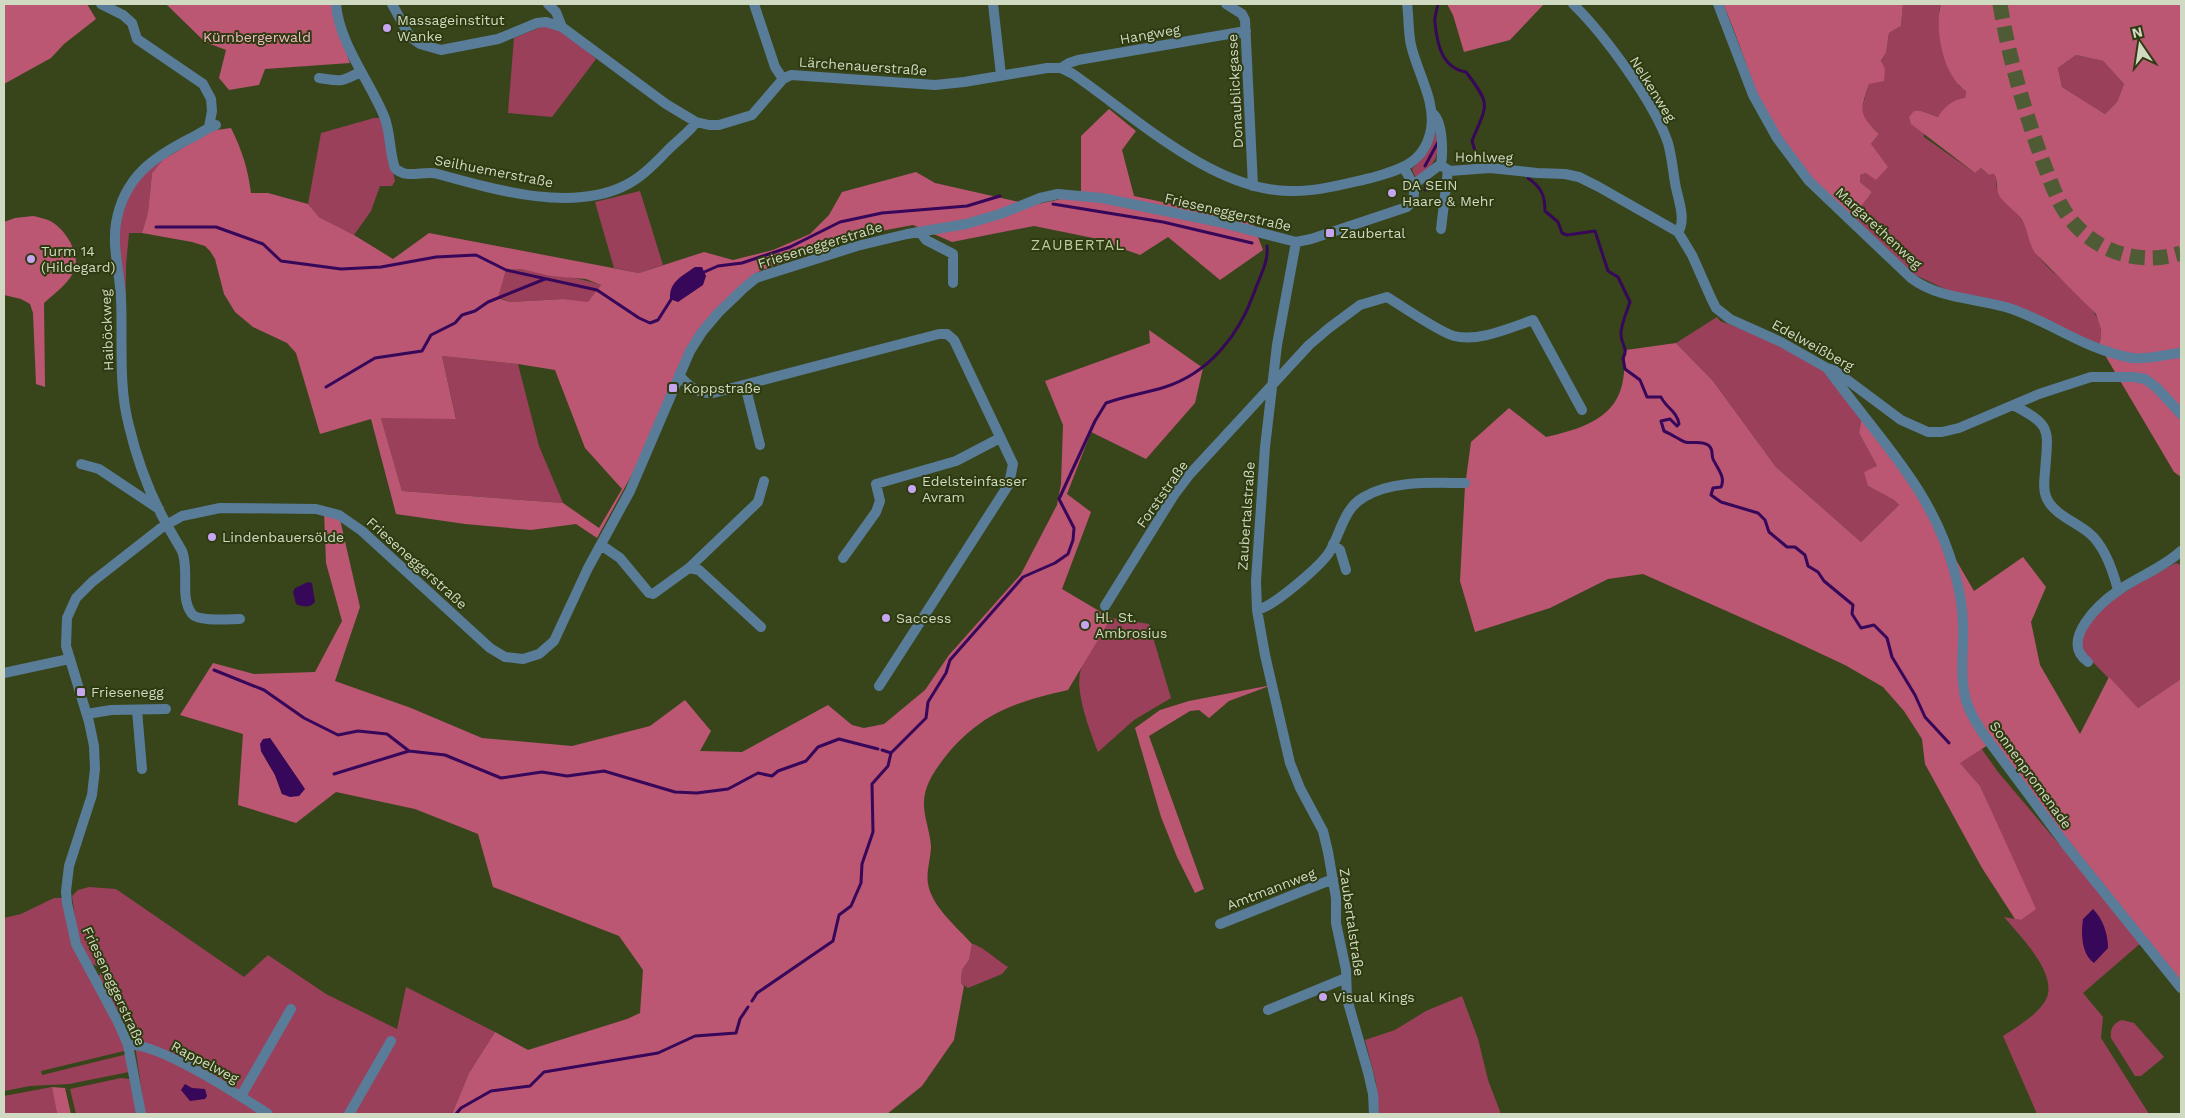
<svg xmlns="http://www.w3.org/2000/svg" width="2185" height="1118" font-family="'Work Sans',sans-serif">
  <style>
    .green { fill: #9b405b }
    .forest { fill: #bb5673; fill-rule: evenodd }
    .water { fill: #37075a }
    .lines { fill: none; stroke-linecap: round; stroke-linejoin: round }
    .stream { stroke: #37075a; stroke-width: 3 }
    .highway-tunnel { stroke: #4f5b34; stroke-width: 15; stroke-dasharray: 15 8; stroke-linecap: butt }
    .street { stroke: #597c99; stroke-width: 10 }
    .poi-dot { fill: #c6a6f0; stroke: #2e3a10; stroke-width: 2 }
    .labels { text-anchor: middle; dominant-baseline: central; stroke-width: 4; stroke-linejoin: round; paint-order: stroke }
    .poi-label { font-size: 14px; fill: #d0d9c2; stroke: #2e3a10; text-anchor: start }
    .street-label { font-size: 14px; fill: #d0d9c2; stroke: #2e3a10 }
    .park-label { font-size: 14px; fill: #f1bac6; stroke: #2e3a10 }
    .neighbourhood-label { font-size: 15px; letter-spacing: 1px; fill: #bbcc9d; stroke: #2e3a10 }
  </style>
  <rect width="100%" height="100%" fill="#38451b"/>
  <path class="green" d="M1903 4H1941L1939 11 1959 86 1966 90 1965 99 1938 117 1921 111 1924 137 1975 173 1981 168 1989 175 1994 174C1998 180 1995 183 1997 189 2001 200 2015 209 2021 219 2028 229 2029 241 2035 251 2050 279 2114 307 2099 345L1945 289 1909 272 1852 219 1872 192 1860 182V175L1866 173 1871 144 1879 134 1863 118 1862 108 1869 84 1886 53 1889 33 1901 26Z
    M544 26 566 32 596 59 552 117 508 113 514 38Z
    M2076 55 2103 61 2124 84 2117 102 2105 114 2062 87 2058 68Z
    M374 118H382L395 181 392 186H380L371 211 354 235 319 217 308 204 321 133Z
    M1437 128C1439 161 1438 157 1417 181L1412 169C1425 156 1432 146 1437 128Z
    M180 146 152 173 148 212 142 233H129L126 265 125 341 118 226 135 181Z
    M640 191 663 265 639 273 614 268 595 202Z
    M521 269C547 275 576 276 601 285L588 303 563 299 510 302 498 297 506 270Z
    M1717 317 1720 321 1756 334 1822 369 1862 416 1859 433 1877 466 1868 486 1894 500 1899 505 1861 542 1776 467 1713 381 1676 343Z
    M442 356 518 364 539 446 563 503 402 491 381 418H456Z
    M2176 563 2181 565V679L2138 708 2081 650C2082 644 2082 637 2083 631 2089 608 2156 574 2176 563Z
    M1111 618 1149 624 1171 698 1134 720 1098 752C1090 731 1074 691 1081 669 1085 657 1104 630 1111 618Z
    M1981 748 1998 772 2142 942 2083 993 2103 1017 2101 1038 2149 1114H2037L2003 1036C2017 1027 2044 1011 2048 994 2053 968 2019 935 2004 917L2021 920 1991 812 1980 786 1959 762Z
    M89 887 116 889 244 977 268 955 326 994 397 1029 406 987 495 1032 469 1073 452 1114H145L134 1038 98 978 102 968 92 964 78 938 72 896 78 890Z
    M54 898H63L69 928 124 1040V1051L41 1071 42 1075 128 1054 134 1071 69 1084 30 1086 4 1091V918L21 914Z
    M972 944C981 945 998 961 1008 967L1002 974 968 988 961 983 962 970 969 960Z
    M1462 996 1478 1039 1488 1080 1501 1114H1379L1376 1082 1365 1040 1395 1030 1426 1011Z
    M2122 1020 2134 1023 2164 1057 2141 1076H2135L2111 1038C2110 1029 2113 1023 2122 1020Z
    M121 1078 130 1079 137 1114H76L70 1089Z
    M52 1087 57 1114H4V1096Z"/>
  <path class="forest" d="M4 4H87L96 19 64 44 51 58 4 84Z
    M166 4H332L333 14 350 63 265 69 259 85 229 90 219 78 226 50 205 42Z
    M1447 4H1544L1510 40 1464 52 1453 15Z
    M1723 4H1903L1901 26 1889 33 1886 53 1881 61 1885 69 1884 81 1869 84C1860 112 1858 113 1879 134L1871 144 1888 167 1876 180 1866 173 1860 175V182L1872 192 1852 219C1829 195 1803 172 1784 145 1755 102 1744 50 1723 4Z
    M1941 4H2181V477L2174 472 2099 345 2101 338V329L2096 314 2035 253C2028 242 2028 230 2022 220 2016 211 2006 205 2000 197 1995 190 1999 181 1994 174L1989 175 1981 168 1975 173 1911 124 1909 117 1914 111H1921L1938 117C1945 106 1952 100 1965 98L1966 91C1943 76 1934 29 1941 4ZM2076 55 2103 61 2124 84 2117 102 2105 114 2062 87 2058 68Z
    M1109 109 1136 131 1122 150 1134 196 1252 221 1263 250 1220 280 1168 237 1140 255 1093 238 1034 226 952 242 913 225 870 233 762 270 754 274 703 324 641 458 597 538 576 524 531 530 465 524 396 514 371 419 320 434 296 353 287 343 253 327 235 312 224 294 215 259 210 251 205 246 192 242 142 233 148 212 152 173 163 160 210 131 231 128C242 150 248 169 251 193H268L308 204 319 217 354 235 393 259 429 233 639 273 704 252 733 260 773 250 810 234 829 215 842 192 916 172 935 183 1033 205 1057 200 1081 191V136ZM521 269 551 276 586 279 601 285 588 302 563 299 510 302 498 298 506 270ZM442 356 518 364 555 370 585 448 622 489 599 528 563 503 402 491 381 418 456 419Z
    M33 216C38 217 43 218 48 220 63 226 80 251 75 268 71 282 55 293 44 303L45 387 36 384 33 313 30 304 21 299 4 295V222L15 218Z
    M1149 330 1203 368 1195 403 1146 459 1091 432 1067 494 1091 512 1062 589 1111 618 1068 690C1015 702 981 713 945 757 935 770 925 784 924 801 923 815 930 831 931 846 931 858 926 871 928 884 932 907 957 927 972 944L969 960 962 970 961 983 964 986 954 1040 922 1086 887 1114H452L469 1073 495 1032 528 1050 627 1019 640 1013 643 970 619 936 493 887 478 834 415 809 336 792 296 823 238 805 243 734 180 715 213 663 254 674 315 672 342 621 326 563 324 511 339 515 360 607 335 681 411 708 482 738 572 746 650 726 685 700 711 731 700 751 742 752 828 705 852 725 864 728 884 724 925 690 949 655 1021 574 1057 505 1061 484 1063 425 1045 381 1150 343ZM270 738 304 788 299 796 282 794 275 775 261 751Z
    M1676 343 1713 381 1776 467 1861 542 1899 505 1894 500 1868 486 1864 472 1877 466 1859 433 1862 416 1915 489 1974 591 2023 557 2046 587 2031 622 2040 665 2080 734 2109 677 2138 708 2181 679V982L1991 743 1960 763 1980 786 2036 909 2021 920 2015 919 1982 868 1925 764 1922 739 1904 711 1883 687 1845 665 1783 636 1643 574 1608 579 1550 608 1475 632 1460 581 1465 486 1471 442 1509 408 1546 437C1577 430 1614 420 1622 385 1625 374 1624 361 1626 350Z
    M1272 685 1229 701 1209 718 1199 710 1190 711 1149 736 1204 889 1195 893 1177 857 1161 817 1135 728 1160 710 1189 701Z
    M52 1087 65 1088 71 1114H57Z"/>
  <path class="water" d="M695 267H702L706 276 703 285 678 302 670 299C669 282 682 276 695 267Z
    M308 582 312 583 315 602C310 608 303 607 296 604L293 592 295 588Z
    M270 738 305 789 299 796 290 797 282 794 275 775 261 751 260 744 263 739Z
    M2093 909C2103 919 2108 934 2108 948L2094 963C2081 954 2081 933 2083 919Z
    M185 1084 192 1088 205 1089 207 1096 205 1099 190 1101 181 1090Z"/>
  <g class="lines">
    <path class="stream" d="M1438 4C1437 10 1434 17 1435 23 1437 44 1442 68 1466 72 1492 106 1487 104 1472 141L1476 154 1485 162
      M1425 166 1438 142
      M1528 178C1541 187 1545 195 1545 211L1558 222 1562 233 1567 235 1595 231 1608 271 1618 277 1630 302C1627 311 1620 327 1621 335 1621 344 1629 349 1623 358L1625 369 1640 380 1647 397H1661C1666 408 1677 411 1679 424L1677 426 1670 419 1661 421 1664 431C1671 434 1678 439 1685 442 1693 444 1700 440 1708 445 1714 449 1711 454 1713 459 1717 468 1726 477 1721 487L1713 488 1711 495 1721 502 1758 513 1765 520 1769 532 1787 547H1795L1805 555 1808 566 1818 572 1824 581 1853 605 1852 614 1861 628 1874 625 1887 638 1892 657 1915 695 1925 717 1949 743
      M1425 190 1427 180
      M1053 204 1163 222 1252 243
      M156 227H216L263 244 281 261 341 269 381 267 436 257 476 255 506 270 597 290 639 318 650 323 658 320 672 298
      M702 273 718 266 742 263 790 247 840 222 882 213 967 206 1000 196
      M326 387 375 358 422 351 431 335 455 323 462 315 475 311 488 302 545 279
      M214 670 264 690 304 718 338 735 358 731 387 734 409 751 445 755 501 778 542 772 567 776 604 771 675 792 697 793 728 789 758 773 772 776 778 771 806 761 818 747 839 739 878 749
      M882 750 891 753
      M334 774 409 751
      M752 1001 757 993 833 941 839 915 851 906 861 883 862 864 873 832 872 784 888 766 891 753 926 718 928 702 946 673 950 660 1023 577 1055 563 1068 554 1073 540 1074 528 1059 499 1095 421 1106 403C1125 396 1146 393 1165 387 1209 373 1239 335 1254 293 1259 278 1269 261 1267 246
      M456 1114 461 1108 491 1091 530 1086 544 1072 658 1053 695 1036 736 1033 740 1019 748 1007"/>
    <path class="highway-tunnel" d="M2000 4C2009 58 2024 110 2043 162 2051 182 2058 204 2071 220 2098 253 2141 266 2181 253"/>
    <path class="street" d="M101 4 123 15 132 23 137 39 203 84 211 99 212 111 209 127
      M336 4C339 43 369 80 384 116 391 133 389 151 395 168 406 180 424 170 438 174 492 189 572 213 626 185 642 177 654 164 667 151 674 143 692 130 696 122
      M392 4 410 37 420 44 441 50 498 39 537 23 546 22 562 27 666 104 696 122 709 125H719L752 115 783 79 791 75 935 85 964 82 1047 68H1061L1073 74C1134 116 1212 190 1289 191 1316 192 1344 184 1371 178 1400 170 1425 163 1431 129 1436 101 1417 72 1411 45 1408 32 1409 17 1407 4
      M548 4 556 12 562 27
      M754 4 775 67 783 79
      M993 4 1001 75
      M1226 4 1242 14 1245 20 1253 186
      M1573 4C1604 34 1654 102 1668 143 1672 157 1673 173 1676 188 1679 201 1686 221 1678 232
      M1718 4 1753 95 1777 138 1809 181 1911 278C1940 300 1979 298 2012 309 2054 324 2086 350 2132 358 2148 360 2165 354 2181 353
      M1061 68 1069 63 1078 60 1246 31
      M319 78C340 81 340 83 360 72
      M216 125C207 128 201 133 193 137 153 157 124 177 116 223 112 248 120 274 121 298 123 341 118 385 129 426 137 460 150 495 167 525 172 534 177 542 182 551 190 570 179 597 192 614 199 622 229 619 240 619
      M1440 165 1450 171 1490 168 1537 173 1565 174 1579 177 1599 187 1678 232 1692 255 1711 298 1716 308 1730 319 1781 342 1827 368 1834 370 1901 420 1928 432H1942L1959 428 2039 394 2091 377H2134L2145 379 2157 388 2181 414
      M1413 185 1441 164C1443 152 1443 120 1432 113
      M1441 229 1448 170
      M920 232 926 240 953 254V283
      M1296 242 1277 345 1265 447 1256 581 1257 610 1265 655 1290 763 1300 788 1323 831 1328 852 1336 898V923L1346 970 1347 999 1368 1072 1373 1094 1374 1114
      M1828 369C1876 436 1932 488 1954 570 1959 588 1963 607 1963 626 1964 647 1960 670 1964 691 1966 706 1974 719 1982 732L2066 845 2181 988
      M679 375C688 386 698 394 713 393L939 334H947L954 340 1013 464 1009 484 879 686
      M745 385 760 445
      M2013 405C2053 426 2048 429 2045 472 2044 481 2043 491 2047 499 2055 515 2076 522 2089 533 2105 546 2113 571 2118 590
      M81 464 99 469 159 509
      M1333 544 1340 550 1346 570
      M601 545 620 558 649 593 653 594 689 568 758 502 764 481
      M843 558 876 512 880 501 876 484 956 461 1000 438
      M689 568 699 570 761 627
      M1105 606 1174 495 1190 474 1309 345 1329 328 1360 305 1387 297C1402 306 1439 332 1454 336 1479 342 1509 328 1533 320L1582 410
      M1257 610C1273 607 1322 565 1330 551 1341 532 1344 508 1364 497 1393 480 1432 483 1465 483
      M2088 662C2058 641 2100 603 2119 590 2139 576 2163 568 2181 551
      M4 673 69 659
      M137 710 142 769
      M87 714 111 710 166 709
      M1220 924 1333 879
      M1268 1010 1346 978
      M128 1045C157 1042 242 1097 268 1114
      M241 1096 291 1009
      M141 1114 128 1045 118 1022 76 944 67 903 66 891 69 866 92 795 95 769 94 746 89 722 66 646 67 618 76 598 92 582 161 528 182 516 220 508 316 509 339 515 362 531 490 648 505 657 523 659 539 654 554 641 588 568 630 491 690 351 702 332 718 313 744 288 756 278 857 246 907 234 966 224 1000 214 1040 198 1058 194 1102 198 1219 222 1296 242 1311 239 1407 207C1421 195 1411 180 1404 168
      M349 1114 391 1041"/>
  </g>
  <g class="poi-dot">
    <circle cx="387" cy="28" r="5"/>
    <circle cx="1392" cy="193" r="5"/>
    <rect x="1325" y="228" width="10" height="10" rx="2.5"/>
    <circle cx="31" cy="259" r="5"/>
    <rect x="668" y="383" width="10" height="10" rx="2.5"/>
    <circle cx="912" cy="489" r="5"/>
    <circle cx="212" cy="537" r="5"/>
    <circle cx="886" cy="618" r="5"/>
    <circle cx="1085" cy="625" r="5"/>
    <rect x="76" y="687" width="10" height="10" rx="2.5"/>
    <circle cx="1323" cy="997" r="5"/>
  </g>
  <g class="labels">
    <g class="poi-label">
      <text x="397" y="20">Massageinstitut<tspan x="397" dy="16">Wanke</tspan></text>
      <text x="1402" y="185">DA SEIN<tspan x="1402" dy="16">Haare &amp; Mehr</tspan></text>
      <text x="1340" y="233">Zaubertal</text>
      <text x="41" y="251">Turm 14<tspan x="41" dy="16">(Hildegard)</tspan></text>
      <text x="683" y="388">Koppstraße</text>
      <text x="922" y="481">Edelsteinfasser<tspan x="922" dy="16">Avram</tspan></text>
      <text x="222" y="537">Lindenbauersölde</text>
      <text x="1095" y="617">Hl. St.<tspan x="1095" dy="16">Ambrosius</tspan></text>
      <text x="896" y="618">Saccess</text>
      <text x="91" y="692">Friesenegg</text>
      <text x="1333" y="997">Visual Kings</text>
    </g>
    <g class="street-label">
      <text transform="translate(1150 34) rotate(-10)">Hangweg</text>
      <text transform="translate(863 66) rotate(4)">Lärchenauerstraße</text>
      <text transform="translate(1653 89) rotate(58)">Nelkenweg</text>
      <text transform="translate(1235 91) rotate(-93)">Donaublickgasse</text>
      <text transform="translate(1484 157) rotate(1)">Hohlweg</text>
      <text transform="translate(494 171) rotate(11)">Seilhuemerstraße</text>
      <text transform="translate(1228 212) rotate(13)">Frieseneggerstraße</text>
      <text transform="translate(1879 228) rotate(43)">Margarethenweg</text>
      <text transform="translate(820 245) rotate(-17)">Frieseneggerstraße</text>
      <text transform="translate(107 330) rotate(-92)">Haiböckweg</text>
      <text transform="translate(1813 345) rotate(29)">Edelweißberg</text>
      <text transform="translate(1162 494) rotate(-55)">Forststraße</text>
      <text transform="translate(1246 516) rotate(-86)">Zaubertalstraße</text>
      <text transform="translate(417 563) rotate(42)">Frieseneggerstraße</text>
      <text transform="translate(2031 775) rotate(54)">Sonnenpromenade</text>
      <text transform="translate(1271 889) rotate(-21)">Amtmannweg</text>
      <text transform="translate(1352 922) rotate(82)">Zaubertalstraße</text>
      <text transform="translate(114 986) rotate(65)">Frieseneggerstraße</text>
      <text transform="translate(205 1062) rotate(28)">Rappelweg</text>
    </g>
    <g class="park-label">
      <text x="257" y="37">Kürnbergerwald</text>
    </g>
    <g class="neighbourhood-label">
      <text x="1078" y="245">ZAUBERTAL</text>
    </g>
  </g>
  <rect width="2185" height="1118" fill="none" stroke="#d0d9c2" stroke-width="10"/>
  <g transform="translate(2140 45) rotate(347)" stroke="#2e3a10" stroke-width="4" paint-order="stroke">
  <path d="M0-4L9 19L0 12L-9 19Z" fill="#d0d9c2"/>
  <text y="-8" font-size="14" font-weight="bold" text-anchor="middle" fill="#d0d9c2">N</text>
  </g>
</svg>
